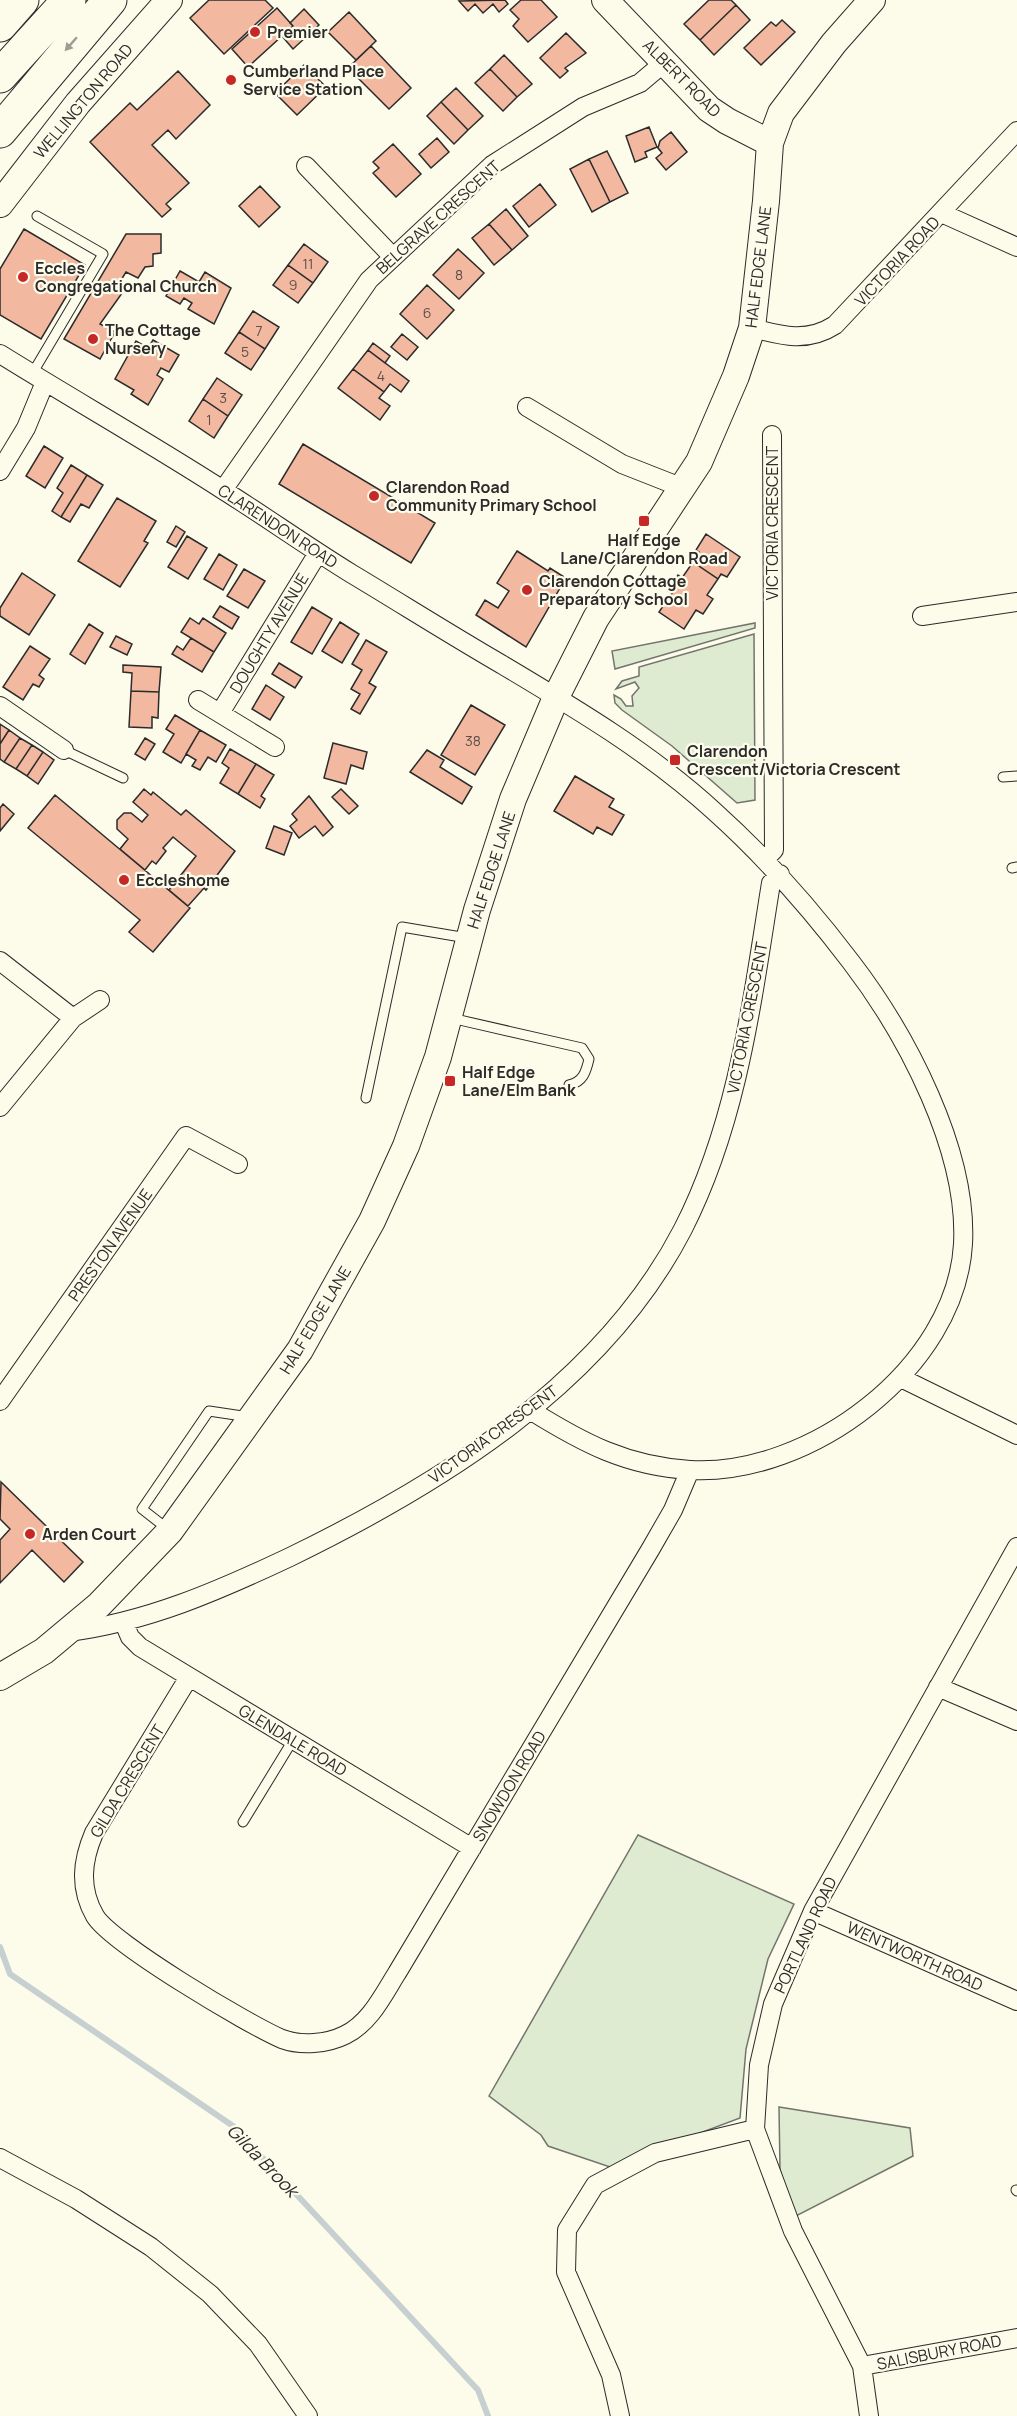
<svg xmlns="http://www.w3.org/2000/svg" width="1017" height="2416" font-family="Manrope,sans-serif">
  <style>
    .green { fill: #deebd1; stroke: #74746e; stroke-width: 1.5 }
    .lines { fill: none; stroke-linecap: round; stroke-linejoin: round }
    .stream { stroke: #c7d0d0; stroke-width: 6 }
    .building { fill: #f2b8a0; stroke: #2b2b2b; stroke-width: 1.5 }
    .lane-casing { stroke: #2b2b2b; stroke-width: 11 }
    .street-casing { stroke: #2b2b2b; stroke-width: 20 }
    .secondary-casing { stroke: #2b2b2b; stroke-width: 28 }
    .highway-casing { stroke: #2b2b2b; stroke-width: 35 }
    .lane { stroke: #fdfbea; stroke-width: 9 }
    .street { stroke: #fdfbea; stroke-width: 18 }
    .secondary { stroke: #fdfbea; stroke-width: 26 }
    .highway { stroke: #fdfbea; stroke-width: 33 }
    .oneway { fill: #9e9d94 }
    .poi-dot { fill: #c62828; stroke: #fdfbea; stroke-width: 2 }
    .labels { text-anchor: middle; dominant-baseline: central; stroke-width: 4.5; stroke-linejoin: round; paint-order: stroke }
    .number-label { font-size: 14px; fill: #5d4e48 }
    .poi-label { font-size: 16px; font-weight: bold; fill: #2b2b2b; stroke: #fdfbea; text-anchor: start }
    .street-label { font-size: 16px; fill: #2b2b2b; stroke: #fdfbea }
    .water-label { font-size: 18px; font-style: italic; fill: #2b2b2b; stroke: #fdfbea }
  </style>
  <rect width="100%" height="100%" fill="#fdfbea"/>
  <path class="green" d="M755 623V628L615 669 612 651Z
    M754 634 755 800 737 803 672 746 622 710 615 703 614 695 621 699 626 706H633L632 696 639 688 635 682 616 689 622 681 639 676V667Z
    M638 1835 794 1904 768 1959 746 2049 740 2118 610 2167 548 2146 541 2135 489 2096Z
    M779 2107 910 2128 913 2156 794 2217 780 2170Z"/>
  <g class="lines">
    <path class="stream" d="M0 1947 10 1974 233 2126 478 2390 488 2416"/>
  </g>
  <path class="building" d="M209 0H265L273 8 224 54 190 18Z
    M505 0 508 4 499 12 493 4 483 13 475 4 468 11 459 1Z
    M521 0H541L557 17 528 42 513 26 519 19 510 10Z
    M709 0H731L736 5 700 40 684 24Z
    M736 5 750 20 714 55 700 40Z
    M277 8 293 26 248 67 232 49Z
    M304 9 319 25 293 49 282 36 293 26 290 23Z
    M349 12 376 41 356 60 328 32Z
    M782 20 795 32 761 65 744 48 771 22 776 26Z
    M566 33 586 53 565 68 568 71 560 78 540 58Z
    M371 46 411 88 389 109 348 68Z
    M504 55 532 84 517 97 490 69Z
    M304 65 326 87 297 115 275 93Z
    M490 69 517 97 503 111 475 83Z
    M178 71 210 105 176 139 168 130 152 145 189 183 166 204 171 209 162 217 90 142 130 103 137 110Z
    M456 88 483 116 468 130 441 102Z
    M441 102 468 130 454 144 427 116Z
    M649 127 657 147 645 152 647 157 635 162 626 136Z
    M671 132 687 152 666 170 656 158 662 153 658 148 660 141Z
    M437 138 449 152 431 168 419 154Z
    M393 144 421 174 396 197 373 173 379 168 373 162Z
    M607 151 628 193 610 202 589 159Z
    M589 159 610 202 592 212 570 169Z
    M540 184 556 205 529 227 513 206Z
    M260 186 280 207 259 227 239 206Z
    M506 209 528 236 512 250 489 224Z
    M489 224 512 250 494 265 472 238Z
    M24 229 85 265 41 339 0 315V269Z
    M126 234H161V253L153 254V266L145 267 138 278 126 272 118 285 125 289 100 324 115 332 100 359 64 339Z
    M304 244 328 262 313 283 288 265Z
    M458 249 484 273 459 299 433 275Z
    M288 265 313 283 298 303 273 285Z
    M180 271 199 282 205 272 231 288 214 324 188 309 192 303 184 298 180 304 166 296Z
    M427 285 454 310 427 339 400 314Z
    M253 311 279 327 265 349 239 332Z
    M239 332 265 349 251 370 225 353Z
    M402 334 418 347 407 360 391 347Z
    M153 340 179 355 169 372 161 368 157 375 163 379 148 405 131 394 134 390 115 379 136 341 148 348Z
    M373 343 390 356 385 363 368 350Z
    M368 350 409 381 401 392 390 384 384 392 353 369Z
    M353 369 384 392 379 398 390 406 380 420 338 388Z
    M217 378 242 395 228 416 203 399Z
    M203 399 228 416 214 438 189 421Z
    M303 444 435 523 411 563 279 484Z
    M44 446 63 458 45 488 26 476Z
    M71 465 87 475 61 517 52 511 63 493 57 488Z
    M87 475 103 485 89 508 81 504 70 522 61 517Z
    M117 498 156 521 144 541 148 543 120 587 78 561Z
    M176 526 185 532 176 547 167 542Z
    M706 534 740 557 727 577 721 574 718 579 693 562 699 552 696 550Z
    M187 536 207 548 188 579 168 567Z
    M517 551 548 571 550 568 564 577 562 579 564 581 526 647 476 615 485 600 498 608 509 591 497 583Z
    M219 554 237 565 223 590 204 579Z
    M693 562 718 579 707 595 713 599 703 614 696 610 684 629 659 612 672 593 668 591 678 575 682 578Z
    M244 569 265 581 248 608 227 596Z
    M22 573 55 595 29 635 0 616V608Z
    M220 606 239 617 232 629 213 617Z
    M312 607 332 619 312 654 291 642Z
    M190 618 199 624 203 618 226 633 214 652 181 632Z
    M340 622 359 634 342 663 322 651Z
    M89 624 103 633 85 664 70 654Z
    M116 636 132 644 127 655 110 647Z
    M191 638 214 652 202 672 172 654 177 646 183 650Z
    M366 640 387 652 369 683 376 687 360 714 351 709 360 694 351 689 362 670 352 664Z
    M30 646 50 659 39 675 44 679 39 687 33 684 23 700 3 687Z
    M279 663 302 677 295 688 272 674Z
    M123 665 161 667 159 692 131 691 132 673 123 672Z
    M266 685 284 697 270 720 252 709Z
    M131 691 159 692 158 718 152 717V728L129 727Z
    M471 705 505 725 475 775 441 755Z
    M175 715 200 730 181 763 163 752 174 734 166 729Z
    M0 724 9 730 0 744Z
    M9 730 20 738 4 762 0 759V744Z
    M200 730 226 745 216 762 208 757 200 770 192 766 196 760 186 754Z
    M20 738 32 745 16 769 4 762Z
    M145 738 155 744 145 760 135 754Z
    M333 743 367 752 363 769 351 765 346 784 324 778Z
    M32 745 43 752 27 776 16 769Z
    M230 749 256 764 238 794 220 783 229 768 222 763Z
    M427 750 444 760 440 767 472 787 462 804 410 772Z
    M43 752 54 760 38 784 27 776Z
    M256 764 274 775 261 796 265 799 260 808 238 794Z
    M575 776 614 799 609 807 624 815 612 835 597 827 593 834 554 811Z
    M144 789 151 795 153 792 181 815 186 810 235 851 206 890 204 888 188 906 169 890 196 856 173 837 163 848 166 851 156 864 152 861 145 870 120 849 128 839 117 829V820L124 813H131L142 822 148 815 133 802Z
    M341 789 358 806 349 814 332 797Z
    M55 795 190 908 153 952 129 932 140 920 28 828Z
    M309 796 333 827 323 836 315 826 299 838 290 826 297 820 292 814Z
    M3 804 14 814 0 831V808Z
    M274 826 292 833 284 855 266 848Z
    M1 1482 83 1562 64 1582 32 1550 0 1583V1540L10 1529 0 1519Z"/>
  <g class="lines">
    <defs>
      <path id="lane" d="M32 374 103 254 37 216
        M64 750 123 778
        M1003 777 1017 776
        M1012 868 1017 867
        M451 1018 582 1048 589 1059C586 1072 583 1082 569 1085
        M366 1098 402 927 467 938
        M169 1530 142 1509 209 1411 249 1417
        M243 1822 293 1740
        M1016 2190 1017 2191"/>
      <path id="street" d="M306 166 392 256
        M943 212 948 216 1017 247
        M752 328C782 336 807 343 835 325L1017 131
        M0 354C74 400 150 443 223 490 266 517 308 547 352 574 402 604 451 635 501 664 575 708 651 753 715 812 765 857 810 908 851 962 907 1035 968 1151 963 1244 956 1368 809 1477 690 1470 626 1466 583 1443 530 1410
        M527 407 622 464 683 488
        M0 471 26 428 45 382
        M223 490 369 280 492 165 583 107 640 83 665 62
        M922 616 1017 602
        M198 700 275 747
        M0 706 64 750
        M220 713 318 553
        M765 859 774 850 772 435
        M0 961 73 1018
        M0 1107 73 1018 100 1000
        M901 1378 1017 1435
        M0 1401 186 1136 238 1164
        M124 1623 130 1637 140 1647 472 1848
        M68 1632C147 1622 218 1591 290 1557 442 1483 603 1384 683 1229 738 1121 752 1001 771 883L780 874
        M189 1677 94 1833C82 1861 79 1888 95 1916 111 1943 249 2025 282 2039 301 2046 327 2044 345 2035 370 2023 383 1995 397 1973L650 1550 673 1510 690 1470
        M938 1687 1017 1721
        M813 1911 1017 2001
        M0 2158 76 2199 151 2247 210 2294 258 2344 308 2416
        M862 2366 1017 2338
        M620 2416 611 2375 566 2272 567 2230 595 2185 655 2153 755 2129
        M869 2416 862 2366 793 2231 755 2129 759 2065 773 2004 813 1911 1017 1547"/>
      <path id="secondary" d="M605 0 709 109 727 121 770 143
        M0 204 78 103 169 0
        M0 1677 44 1651 99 1605 170 1531 300 1350 372 1221 406 1146 438 1057 477 910 513 799 557 695 596 618 699 462 736 376 752 328 766 201 770 143 781 113 834 43 872 0"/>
      <path id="highway" d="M0 25 22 0
        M0 76 69 0
        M0 131 110 0"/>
    </defs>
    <use href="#lane" class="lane-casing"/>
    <use href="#street" class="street-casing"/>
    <use href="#secondary" class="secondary-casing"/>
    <use href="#highway" class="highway-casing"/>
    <use href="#lane" class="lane"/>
    <use href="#street" class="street"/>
    <use href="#secondary" class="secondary"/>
    <use href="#highway" class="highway"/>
  </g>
  <defs><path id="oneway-solid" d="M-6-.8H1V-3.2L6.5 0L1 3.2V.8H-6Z" transform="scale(1.5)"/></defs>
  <use class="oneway" href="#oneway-solid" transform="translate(71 44) rotate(131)"/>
  <g class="poi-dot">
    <circle cx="255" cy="32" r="6"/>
    <circle cx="231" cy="80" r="6"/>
    <circle cx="23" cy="277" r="6"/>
    <circle cx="93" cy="339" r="6"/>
    <circle cx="374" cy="496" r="6"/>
    <rect x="638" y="515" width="12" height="12" rx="3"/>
    <circle cx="527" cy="590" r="6"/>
    <rect x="669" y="754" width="12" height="12" rx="3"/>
    <circle cx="124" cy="880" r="6"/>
    <rect x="444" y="1075" width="12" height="12" rx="3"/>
    <circle cx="30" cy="1534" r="6"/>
  </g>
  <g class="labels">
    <g class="number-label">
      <text x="308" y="263">11</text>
      <text x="459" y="274">8</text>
      <text x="293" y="284">9</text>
      <text x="427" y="312">6</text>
      <text x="259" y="330">7</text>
      <text x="245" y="351">5</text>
      <text x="381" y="375">4</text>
      <text x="223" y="397">3</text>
      <text x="209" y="419">1</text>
      <text x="473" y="740">38</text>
    </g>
    <g class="poi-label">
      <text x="267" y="32">Premier</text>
      <text x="243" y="71">Cumberland Place<tspan x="243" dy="18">Service Station</tspan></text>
      <text x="35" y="268">Eccles<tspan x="35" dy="18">Congregational Church</tspan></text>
      <text x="105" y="330">The Cottage<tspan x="105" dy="18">Nursery</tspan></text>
      <text x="386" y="487">Clarendon Road<tspan x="386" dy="18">Community Primary School</tspan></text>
      <text x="644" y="540" text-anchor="middle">Half Edge<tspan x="644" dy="18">Lane/Clarendon Road</tspan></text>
      <text x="539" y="581">Clarendon Cottage<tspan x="539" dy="18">Preparatory School</tspan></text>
      <text x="687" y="751">Clarendon<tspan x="687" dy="18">Crescent/Victoria Crescent</tspan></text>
      <text x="136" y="880">Eccleshome</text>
      <text x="462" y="1072">Half Edge<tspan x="462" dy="18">Lane/Elm Bank</tspan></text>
      <text x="42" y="1534">Arden Court</text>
    </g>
    <g class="street-label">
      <text transform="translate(682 78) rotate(45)">ALBERT ROAD</text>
      <text transform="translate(83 101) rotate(-50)">WELLINGTON ROAD</text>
      <text transform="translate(438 217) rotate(-42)">BELGRAVE CRESCENT</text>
      <text transform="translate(897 261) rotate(-47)">VICTORIA ROAD</text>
      <text transform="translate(758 267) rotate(-83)">HALF EDGE LANE</text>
      <text transform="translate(772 523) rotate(-90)">VICTORIA CRESCENT</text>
      <text transform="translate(278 526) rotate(33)">CLARENDON ROAD</text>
      <text transform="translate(269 633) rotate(-59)">DOUGHTY AVENUE</text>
      <text transform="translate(491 870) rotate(-72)">HALF EDGE LANE</text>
      <text transform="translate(747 1018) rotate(-79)">VICTORIA CRESCENT</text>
      <text transform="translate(110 1245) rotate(-55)">PRESTON AVENUE</text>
      <text transform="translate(315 1320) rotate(-59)">HALF EDGE LANE</text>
      <text transform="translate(493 1434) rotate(-36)">VICTORIA CRESCENT</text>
      <text transform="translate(293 1740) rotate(31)">GLENDALE ROAD</text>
      <text transform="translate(127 1781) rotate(-59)">GILDA CRESCENT</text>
      <text transform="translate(509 1786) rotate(-59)">SNOWDON ROAD</text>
      <text transform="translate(805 1935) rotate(-65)">PORTLAND ROAD</text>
      <text transform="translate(915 1956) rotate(24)">WENTWORTH ROAD</text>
      <text transform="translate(939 2352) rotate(-11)">SALISBURY ROAD</text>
    </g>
    <g class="water-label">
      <text transform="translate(263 2160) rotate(46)">Gilda Brook</text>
    </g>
  </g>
</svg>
